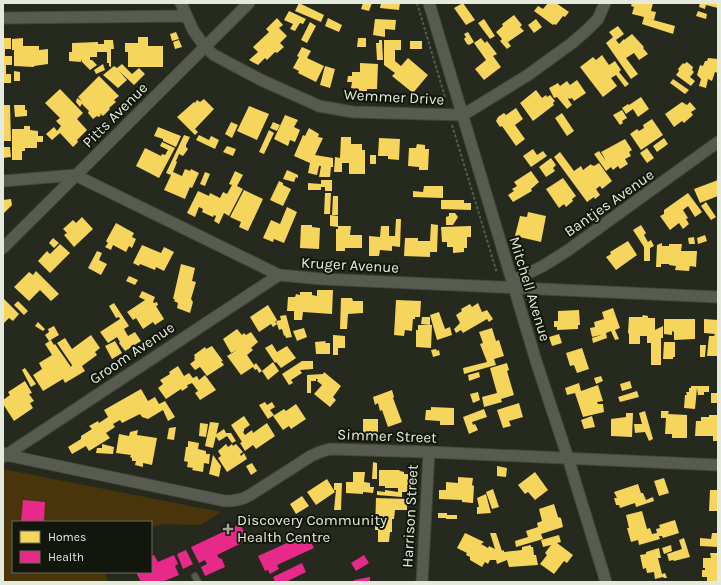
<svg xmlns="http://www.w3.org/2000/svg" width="721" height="585" font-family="Karla,sans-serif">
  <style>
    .green { fill: #49340c }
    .homes { fill: #f6d55c }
    .health { fill: #e7298a }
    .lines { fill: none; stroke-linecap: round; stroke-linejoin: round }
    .lane-casing { stroke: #42453a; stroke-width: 8 }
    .street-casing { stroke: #42453a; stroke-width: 13 }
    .path { stroke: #565a51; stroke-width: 2; stroke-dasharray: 3 2; stroke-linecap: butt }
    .lane { stroke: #575b50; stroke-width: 5.5 }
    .street { stroke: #575b50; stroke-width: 11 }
    .poi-dot { fill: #a2a79a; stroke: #13160c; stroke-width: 1.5 }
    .labels { text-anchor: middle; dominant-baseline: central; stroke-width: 4; stroke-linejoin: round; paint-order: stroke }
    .street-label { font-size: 15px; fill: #e5ebdc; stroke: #13160c }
    .poi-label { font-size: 15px; fill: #e5ebdc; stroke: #13160c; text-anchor: start }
  </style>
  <rect width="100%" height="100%" fill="#262a1e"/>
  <path class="green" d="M3 469 221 512 201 525 164 524 151 527V522H13V572H104L109 582H3Z"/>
  <path class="homes" d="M299 3 324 15 321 22 295 11Z
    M363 3H372L369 11 361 9Z
    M381 3H400L399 10 380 8Z
    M463 3 475 20 466 25 454 8Z
    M548 3H556L569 12 565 17 563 16 556 25 554 24 553 25 534 11 538 6 543 9Z
    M632 3H653L651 11 656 12 654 20 646 18 675 26 673 34 642 24 644 17 632 14 634 7 631 6Z
    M700 3H718V8L706 5 705 9 699 7Z
    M289 11 306 19 303 24 300 23 295 31 290 29 293 24 284 20Z
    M698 11 707 14 706 19 696 16Z
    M514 15 522 25 520 27 524 31 508 42 511 46 507 49 500 41 502 39 496 32 503 26 502 24Z
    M277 18 283 25 279 28 287 36 280 43 284 47 277 53 275 52 267 60 265 58 258 65 249 60 258 52 253 47 269 32 266 29Z
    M328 18 342 25 339 32 325 26Z
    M375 19 396 20 395 30 385 29V37L373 35Z
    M484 19 495 36 490 39 478 23Z
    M536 19 542 27 534 33 528 25Z
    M310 22 316 26 307 43 301 40Z
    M618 26 624 34 616 40 619 44 624 39V40L632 34 644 47 643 48 648 54 639 60 634 53 626 58 638 74 631 79 606 43 613 37 609 32Z
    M176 32 179 39 172 41 170 34Z
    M468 32 474 42 469 45 467 44 464 39 466 37 464 34Z
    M138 37H148V46H163V67H128V52H125V43H138Z
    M3 38H11V49H5V56H12V65H6V74H11V83H3Z
    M23 38V46H39V50L48 49V64L34 66V67L14 66V50H12V39Z
    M358 38H366V47H357Z
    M481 38 485 43 487 41 497 54 493 56 501 67 484 80 475 69 486 60 474 43Z
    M104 40H113L114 49H111V67L109 66V63H107V52H97V57H90V60H92L97 65 90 70 82 62V59L81 62 69 61V52H72V43L98 42V44H104Z
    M179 40 182 47 175 49 173 42Z
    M379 40H382L383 60H377L376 43H379Z
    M384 40H401V50H395V61L401 66 408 58 428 75 413 93 392 76 395 73 384 65Z
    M410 41H422V49H410Z
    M302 47 311 51 307 58 324 66 316 82 298 73 299 71 293 68 299 57 297 56Z
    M602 55 609 65 615 61 621 70 619 72 629 84 625 87 616 75 611 78 617 86 603 97 580 67 593 57 596 60Z
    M708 58 718 59V73L715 72 712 81 708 79 706 88 699 86 701 79 697 75 700 65 703 66 705 61H707Z
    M687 62 693 67 692 70 694 72 690 77 695 81 691 86 676 75 679 71 678 69 683 63 684 64Z
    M360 63 378 64 377 89H367V91H358V89L351 88 352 82H347L348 76H352V72H360Z
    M103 64 105 70 96 74 94 70Z
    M122 64 132 74 139 68 145 74 134 85 119 71 127 80 118 88 103 75 114 66 117 68Z
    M325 66 335 69 330 88 320 85Z
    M14 71 20 72V81H14Z
    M99 76 119 96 114 100 116 102 109 108 110 109 103 116 100 113 101 115 99 117 97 116 93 119 88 113 89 111 82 104 83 102 80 107 76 102 77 98 82 101 78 97Z
    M673 79 689 90 685 94 670 83Z
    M577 80 586 93 574 101 572 98 570 99 569 98 568 99 572 105 567 109 557 97 554 98 549 88 558 83 560 86 567 81 570 85Z
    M60 89 83 113 77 119 87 130 77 140 78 142 73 147 60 133 52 140 46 134 54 127 57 131 61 126 56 121 60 118 45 103Z
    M536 90 542 98 546 95 547 97 550 95 555 101 553 103 554 105 533 121 520 103Z
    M641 97 649 109 638 117 633 109 626 114 622 108 628 104 629 105Z
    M204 99 214 109 195 129 198 132 195 135 177 117 194 102 195 103 197 100 200 102Z
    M682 102 687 105 690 102 696 109 691 112 693 115 684 123 682 121 674 127 665 114Z
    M3 105H10L11 141H3Z
    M14 105H25V110H27V116L15 117Z
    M249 106 269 114 257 140 237 131Z
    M516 108 523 119 515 125 525 139 516 146 502 126 500 127 496 121 498 117 504 113 506 115Z
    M622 110 627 118 622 121 623 123 620 125 613 115Z
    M562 113 574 131 567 136 555 118Z
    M285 115 298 120 294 127 300 130 295 142 290 140 288 146 274 139Z
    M652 119 663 135 641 150 630 134 637 129 639 131 644 128 643 125Z
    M231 122 238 125 232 138 225 134Z
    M273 122 280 125 277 131 270 128Z
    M24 126H30V130L38 131V136H43V142H37V148H25V151H22V160H12V129H24Z
    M158 127 181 136 176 147 163 141V139L154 136Z
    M309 128 319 134 318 137 323 138 315 155 333 158V167H331L330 177H319L321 166H319L317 175 308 173 310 163 294 156 303 135 305 136Z
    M269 130 274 133 264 154 259 152Z
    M184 135 190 137 186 145V147L188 149 183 156 179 154 176 161 177 162 173 172 182 176 185 169 190 171 191 169 199 173 192 188 190 187 185 199 164 190 171 175 166 173Z
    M199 135 209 140 211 136 219 140 215 149 196 140Z
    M341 137H351V144H362V150H365V174H349V163H342V172H334L335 157 340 158Z
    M379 138 400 139 399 160 388 159V156H378Z
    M664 138 668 144 657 152 653 146Z
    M625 139 632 150 629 152 631 156 625 159 628 164 620 169 618 166 613 170 611 167 606 171 594 154 599 151 606 161 601 152Z
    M162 142 175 148 159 178 136 166 145 148 161 156 162 154 165 155 168 150 160 146Z
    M417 144 425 145V149H429L428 170H419V167L408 166 409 148H416Z
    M227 146 236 149 233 156 223 152Z
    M3 147H10L11 157 3 158Z
    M647 148 654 158 647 163 640 153Z
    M533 149 537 155 543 151 547 156 531 167 523 156Z
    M560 152 574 171 581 166 583 170 591 164 592 166 593 165 594 166 599 163 612 181 602 189 600 186 596 189 600 195 595 199 594 197 587 202 554 157Z
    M370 155H376V164H370Z
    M551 158 556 165 553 168 555 171 546 177 539 167Z
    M287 170 298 175V178L296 177 294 182 283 179Z
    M235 171 243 175 237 186 243 189 229 216 224 213 219 224 214 221 216 216 214 215 213 217 202 212 203 209 199 207 195 217 187 213 198 191 209 196 210 193 220 198 223 192 227 194 232 185 229 184Z
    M531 171 539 182 531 189 532 191 513 202 508 195 514 191 512 189 517 186 514 182Z
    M205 172 210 174 205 186 200 184Z
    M563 178 576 196 572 199 573 201 566 207 564 204 559 208 546 189Z
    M321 180H332V191H325V187H321V190H308V183L321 184Z
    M718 180V196L700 203 694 189Z
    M279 181 283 183V185L291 189 283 206 270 200Z
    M424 186H443V198L413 197V191L423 192Z
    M244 190 263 199 248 231 239 227 241 222 230 217Z
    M325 193H331L330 214H324Z
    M688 193 702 212 695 217 688 206 683 210 688 218 686 219 689 224 683 229 679 223 670 230 660 216 664 214V210Z
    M333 196H338V215H332Z
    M11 199 12 205 3 214V200Z
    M441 200H464V203H471V210L441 209Z
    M706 202 716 217 711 220 701 206Z
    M287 207 297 212 284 243 274 239 273 242 263 238 271 220 280 224Z
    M528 212 546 216 541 242 515 236 520 216 527 217Z
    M449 213H455L458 217 453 225H446V217L449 216Z
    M330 215 338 216V227L330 226Z
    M82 217 93 229 74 247 64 235 67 233 63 229 73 220 76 223Z
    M396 219H401L400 247 392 246V251L380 250 379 256H369V236L380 237 381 226H389V236H395Z
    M116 223 134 233 132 237 136 239 132 248 129 246 126 252 113 245 111 250 105 247 108 243 106 241Z
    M431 224 438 225 437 252H430V257L404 256 405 238H418V241H430Z
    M301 225H312V227L320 228 319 249 300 248Z
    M641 225 646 233 644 235 648 242 651 240 654 246 650 248V261H644V247L633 230Z
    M338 226H351L350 235H362V248H345V251H336V229H338Z
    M471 226V237H467V248H464V252L453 253V247H447V242H442L441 227Z
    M705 235 707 241 698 244 697 238Z
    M694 237 695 244H689L688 238Z
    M53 238 59 243 54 248 49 243Z
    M628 241 637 255 616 270 606 257 611 254 610 252Z
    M662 243V246H669V244H682L681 251H697L696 267 690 266 689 271 675 270 676 266 669 265V264H661V267H656L657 245Z
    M60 244 70 253 50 273 38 261 47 251 50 254Z
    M142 245 161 253 164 247 174 252 164 271 156 267 155 270 140 264 139 266 133 263Z
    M97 251 102 253 99 260 107 264 101 275 88 268Z
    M181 264 195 268 192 281 196 282 191 299 193 302 190 313 177 308 178 303 174 301 175 299H173Z
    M36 271 59 294 51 301 40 290 29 301 14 287 29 272 33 275Z
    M129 276 138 280 135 285 126 281Z
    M317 290H333L332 314 303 312 302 320H294V311H287L288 297H295L296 294 300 295V292H312V295L317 296Z
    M142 291 155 297 153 302 154 303 157 302 158 305 156 306 164 319 155 325 153 322 143 329 136 318 133 320 127 312 145 300 139 297Z
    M3 298 19 314 13 321 9 318 3 324Z
    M341 298H352L353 301H363V313L348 314 347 329H340Z
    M396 300 421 301 420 317H415V319H413L412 331 405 330 404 336 394 335Z
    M18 301 28 311 24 315 14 305Z
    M114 303 129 326 124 329 128 336 135 332 141 341 125 351 119 343 120 342 117 337 108 343 100 332 120 319 119 317 116 318 109 306Z
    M478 303 482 312 487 310 493 319 489 322 487 319 463 333 461 330 456 333 454 329 460 323 456 315 462 311 461 309 470 304 472 307Z
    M268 305 277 320 275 322 277 324 273 327 271 324 259 332 250 317Z
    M613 308 620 328 615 330 619 339 615 340 611 331 606 333 607 338 593 343 592 338 601 335 592 337 590 328 595 327 594 322 604 319 602 312Z
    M579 310 580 325H578V329L557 330V327H554V321H558V311Z
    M439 312 445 329 450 327 452 335 437 340 430 315Z
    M286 315 292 337 286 338 285 335 284 336 282 329 279 330 276 321 281 320 280 316Z
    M643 315 648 316V318H655V330L663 326V338H661V365H651V343H647V336H640V344H629V334L628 333 629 317H642Z
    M422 317H430V325L421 324Z
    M664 319H695V339L674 340V332L672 331V335L664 334Z
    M704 319 718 320V356H707L709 336H714L715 334 704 333Z
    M38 322 45 329 43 331 35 326Z
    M418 325H432L431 348 416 347V330H418Z
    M54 326 59 335 49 341 45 335 49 332 48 329Z
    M304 328 307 337 297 341 293 331Z
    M492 328 496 341 499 340 504 356 494 359 496 365 464 374 463 368 487 362 480 344 483 343 479 332Z
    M237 329 242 335 244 333 246 335 251 332 258 342 251 348 253 350 247 355 254 365 256 363 262 371 273 362 279 371 268 380 262 371 259 373 257 369 255 370 253 367 241 375 227 356 237 350 231 353 223 339Z
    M559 334 562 343 552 346 549 337Z
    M91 335 100 348 95 352 97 355 82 366 85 371 65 383 63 379 43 391 33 375 42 369 39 363 52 355 45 344 51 340 54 345 55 344 71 367 72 365 57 343 65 338 72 349Z
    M333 335 345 336V348H338V355H333Z
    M115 341 122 353 112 359 105 346Z
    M326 341 325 343H330V354H316L315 342Z
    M664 342H675V357H673V359H663Z
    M272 344 277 352 287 346 296 358 281 368 276 362 275 363 265 348Z
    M700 345H706L705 357H700Z
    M212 346 223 361H221L224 365 207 376 200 367 195 370 190 364 195 360 194 358 195 357 194 355 205 347 206 349Z
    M582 348 589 369 577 373 574 365 570 366 566 353Z
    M436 349 437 351 439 350 440 355 433 357 431 350Z
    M302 361H313V369L300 370 302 373 291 380 293 383 289 385 282 374Z
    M507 363 509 370 507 371 514 395 501 399 502 402 484 407 482 397 497 393 490 368Z
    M178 366 184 376 189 373 193 378 197 376 199 380 205 375 216 390 200 400 195 393 198 391 192 383 190 384 187 385 188 387 182 391 181 389 166 399 158 388 163 384 160 380 170 374 169 372Z
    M25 368 36 384 31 387 22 370Z
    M324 372 341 386 333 397 336 400 330 407 314 394 322 385 317 381 318 379H316V381H311V393H307V375L323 374Z
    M479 372 480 377 469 381 468 375Z
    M601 376 603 381 596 384 594 378Z
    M25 381 32 393 29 394 34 401 30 403 33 408 14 421 3 404V400L10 395 8 392Z
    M630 381 632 388 622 391 620 384Z
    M579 383 581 391 598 385 603 401 597 402 598 404H603L604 412 583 417 575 393 567 395 565 388Z
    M691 386H709V392H704V395H698L697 388 695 409 684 408 685 395H687L686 392H689V388H691Z
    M141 389 148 401 155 397 159 404 165 401 175 417 168 421 163 410 148 419 142 417 140 414 122 423 120 420 113 424 115 427 106 433 110 438 89 451 86 446 72 454 68 447 81 439V436L92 429 89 426 98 421 99 423 108 417 104 410Z
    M392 390 394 397 393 398 402 422 388 427 382 410 380 411 378 403 375 405 373 397Z
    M637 391 639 397 620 402 618 397Z
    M478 392 480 400 473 403 470 394Z
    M711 393H718V403H711Z
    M265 402 267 405 272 402 275 407 270 410 274 415 268 419 259 405Z
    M519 403 523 417 509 421 511 426 503 428 497 410Z
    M296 404 306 419 291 429 289 426 283 430 273 416 284 409 286 411Z
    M431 407 454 408V425H440V421L425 420 426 410H431Z
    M484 409 487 417 472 422 473 425 475 424 478 430 469 434 463 417Z
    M645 411 653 439 649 441 645 432 635 433 634 424H642L639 413Z
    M661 411H669L668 414 687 415V438H672V434H665L666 418H661Z
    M626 413H633L632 437 611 436V419L626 417Z
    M709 415H718V441H713V436H695L696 421H701V417H709Z
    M244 416 250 425 244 429V431L243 432 245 435 252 430 253 433 267 423 275 436 256 449 253 445 245 451 240 443 242 442 231 425Z
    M592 416 595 427 584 429 581 420Z
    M363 419H378V437L363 436Z
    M210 422 219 423 213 448 205 446Z
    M200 423 208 424 206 437 199 436Z
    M176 427 174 440 167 439 169 428Z
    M224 429 226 433H231L236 441 232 443 227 436 219 441 215 435Z
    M138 430 137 435 157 438 152 465 143 463V467L135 465 136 461H132V458L130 457 131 455 116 453 119 434 129 436 130 432Z
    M188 441 199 443 198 449 206 451V454H210L209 464 204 463 203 472 192 470 193 468 187 467 188 462 184 461 186 447H188Z
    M102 444 114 447 113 454 96 453 97 448H102Z
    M226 444 228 447 232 444 233 446 236 444 243 452 240 454 241 456 244 453 247 459 227 472 218 458 221 456 218 451Z
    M213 455 221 466 219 477 209 474Z
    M373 462 377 463V479H372Z
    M252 463 257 471 251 475 246 466Z
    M497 466 507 468 506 477 497 476Z
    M379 470H399L400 471 404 472V474H408V492H402V497L377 495V491L385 492V490L398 492V488H385V486H379Z
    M353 472H365L364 482 370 483V487H374L373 493 363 492V494L346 493V482H353Z
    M535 472 548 490 535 500 528 492 525 494 518 485Z
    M458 477 473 478 472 485 474 486 473 503 462 502V500L439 499V490H446V482L458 483Z
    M664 478 669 493 659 496 654 481Z
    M327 479 335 492 316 505 307 492Z
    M334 483H342L341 510H334L336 490H334Z
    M638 484 641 493H643L646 500 653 497 654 501 636 507 635 503 620 508 619 505H616L614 498H617L614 492Z
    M493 489 499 507 492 509 486 492Z
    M710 490H718V511H709Z
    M486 494 491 513 477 514V507H479L477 498Z
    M302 496 309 506 296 514 290 504Z
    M376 498 407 499V510H395L394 519H392V532H390L389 542H378V530H375Z
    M554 504 558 517 561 518 563 527 541 534 543 539 516 547 515 541 528 537 526 531 538 527 537 523 542 521 539 509Z
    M642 511 647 529 650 528 652 534 657 533 656 529 660 528 659 525 675 520 679 533 663 538 662 536H659L660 539 639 545 638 540 631 542 627 528H629L626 515Z
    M438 513H447V515H457V519H446V518H438Z
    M465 533 484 542 481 544 488 548 489 546 495 549 490 533H496L502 551 504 550V552L522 550V547L531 545V547H533L534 555H536L538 565 509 567 507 560 497 564 496 560H490L488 564 485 562 482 567 470 560V557L466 555 467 553 457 548Z
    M712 533H718V547L700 546V538L711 539Z
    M559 535 561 542 557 543 573 555 567 563 564 561 554 574 540 564 547 555 545 553 551 545 543 547 541 540Z
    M684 538 690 557 674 561 673 560 669 561 667 554 682 549 679 540Z
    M671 545 672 551 664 554 662 548Z
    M659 548 661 558H658L662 574 665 573 667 578H664L663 577 655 579 654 572 647 573 646 568 643 569 640 555 646 554V552Z
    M710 553H718V582L707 581V577H702V570H705V568H703V558H711Z"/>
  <path class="health" d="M23 500 45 502 44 522H21Z
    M240 524 248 540 217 555 219 558 222 559 225 567 205 576 201 567 207 564 205 560 199 563 191 547Z
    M307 534 314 548 277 565 279 569 270 574 268 570 265 571 258 556Z
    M186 550 193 564 183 569 177 554Z
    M154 555 158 562 174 555 178 564 175 566 179 575 162 582H141L136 572H151V556Z
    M364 555 369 563 356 571 351 563Z
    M302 563 306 572 286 582H275L273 577Z
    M370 577V582H354V580Z"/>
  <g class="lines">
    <defs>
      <path id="lane" d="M195 576 198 582"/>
      <path id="street" d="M181 3 193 30 205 47 214 55 261 80 319 106 353 112 463 115 528 75 572 43 587 30 598 19 605 3
        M429 3 536 361 568 458 606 582
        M3 18 186 16
        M3 181 75 175 279 275 322 279 718 297
        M3 248 249 3
        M512 281 543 266 567 251 718 142
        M3 453 6 455 225 501C235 501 242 500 250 495L311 456 320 452 330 449 429 452 718 465
        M3 457 279 275
        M422 582 429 452"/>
    </defs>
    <use href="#lane" class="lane-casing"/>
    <use href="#street" class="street-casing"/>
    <path class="path" d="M417 3 445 97
      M452 125 497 273"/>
    <use href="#lane" class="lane"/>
    <use href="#street" class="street"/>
  </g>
  <path class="poi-dot" d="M226 523h4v4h4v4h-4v4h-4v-4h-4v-4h4z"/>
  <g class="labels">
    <g class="street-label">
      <text transform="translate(394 97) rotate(3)">Wemmer Drive</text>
      <text transform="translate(115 115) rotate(-45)">Pitts Avenue</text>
      <text transform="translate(609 203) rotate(-35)">Bantjes Avenue</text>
      <text transform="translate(350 265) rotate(3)">Kruger Avenue</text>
      <text transform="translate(530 289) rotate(73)">Mitchell Avenue</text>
      <text transform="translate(132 353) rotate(-34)">Groom Avenue</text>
      <text transform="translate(387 436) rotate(2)">Simmer Street</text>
      <text transform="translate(410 516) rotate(-87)">Harrison Street</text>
    </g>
    <g class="poi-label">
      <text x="237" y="520">Discovery Community<tspan x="237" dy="17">Health Centre</tspan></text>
    </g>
  </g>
  <rect width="721" height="585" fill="none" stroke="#e5ebdc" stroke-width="8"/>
  <rect x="12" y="521" width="140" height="52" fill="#13160c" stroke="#676b5f"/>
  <rect x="20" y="531" width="20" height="12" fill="#f6d55c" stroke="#676b5f"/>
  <text x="48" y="541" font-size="12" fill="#e5ebdc">Homes</text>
  <rect x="20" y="551" width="20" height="12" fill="#e7298a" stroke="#676b5f"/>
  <text x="48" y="561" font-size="12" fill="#e5ebdc">Health</text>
</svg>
